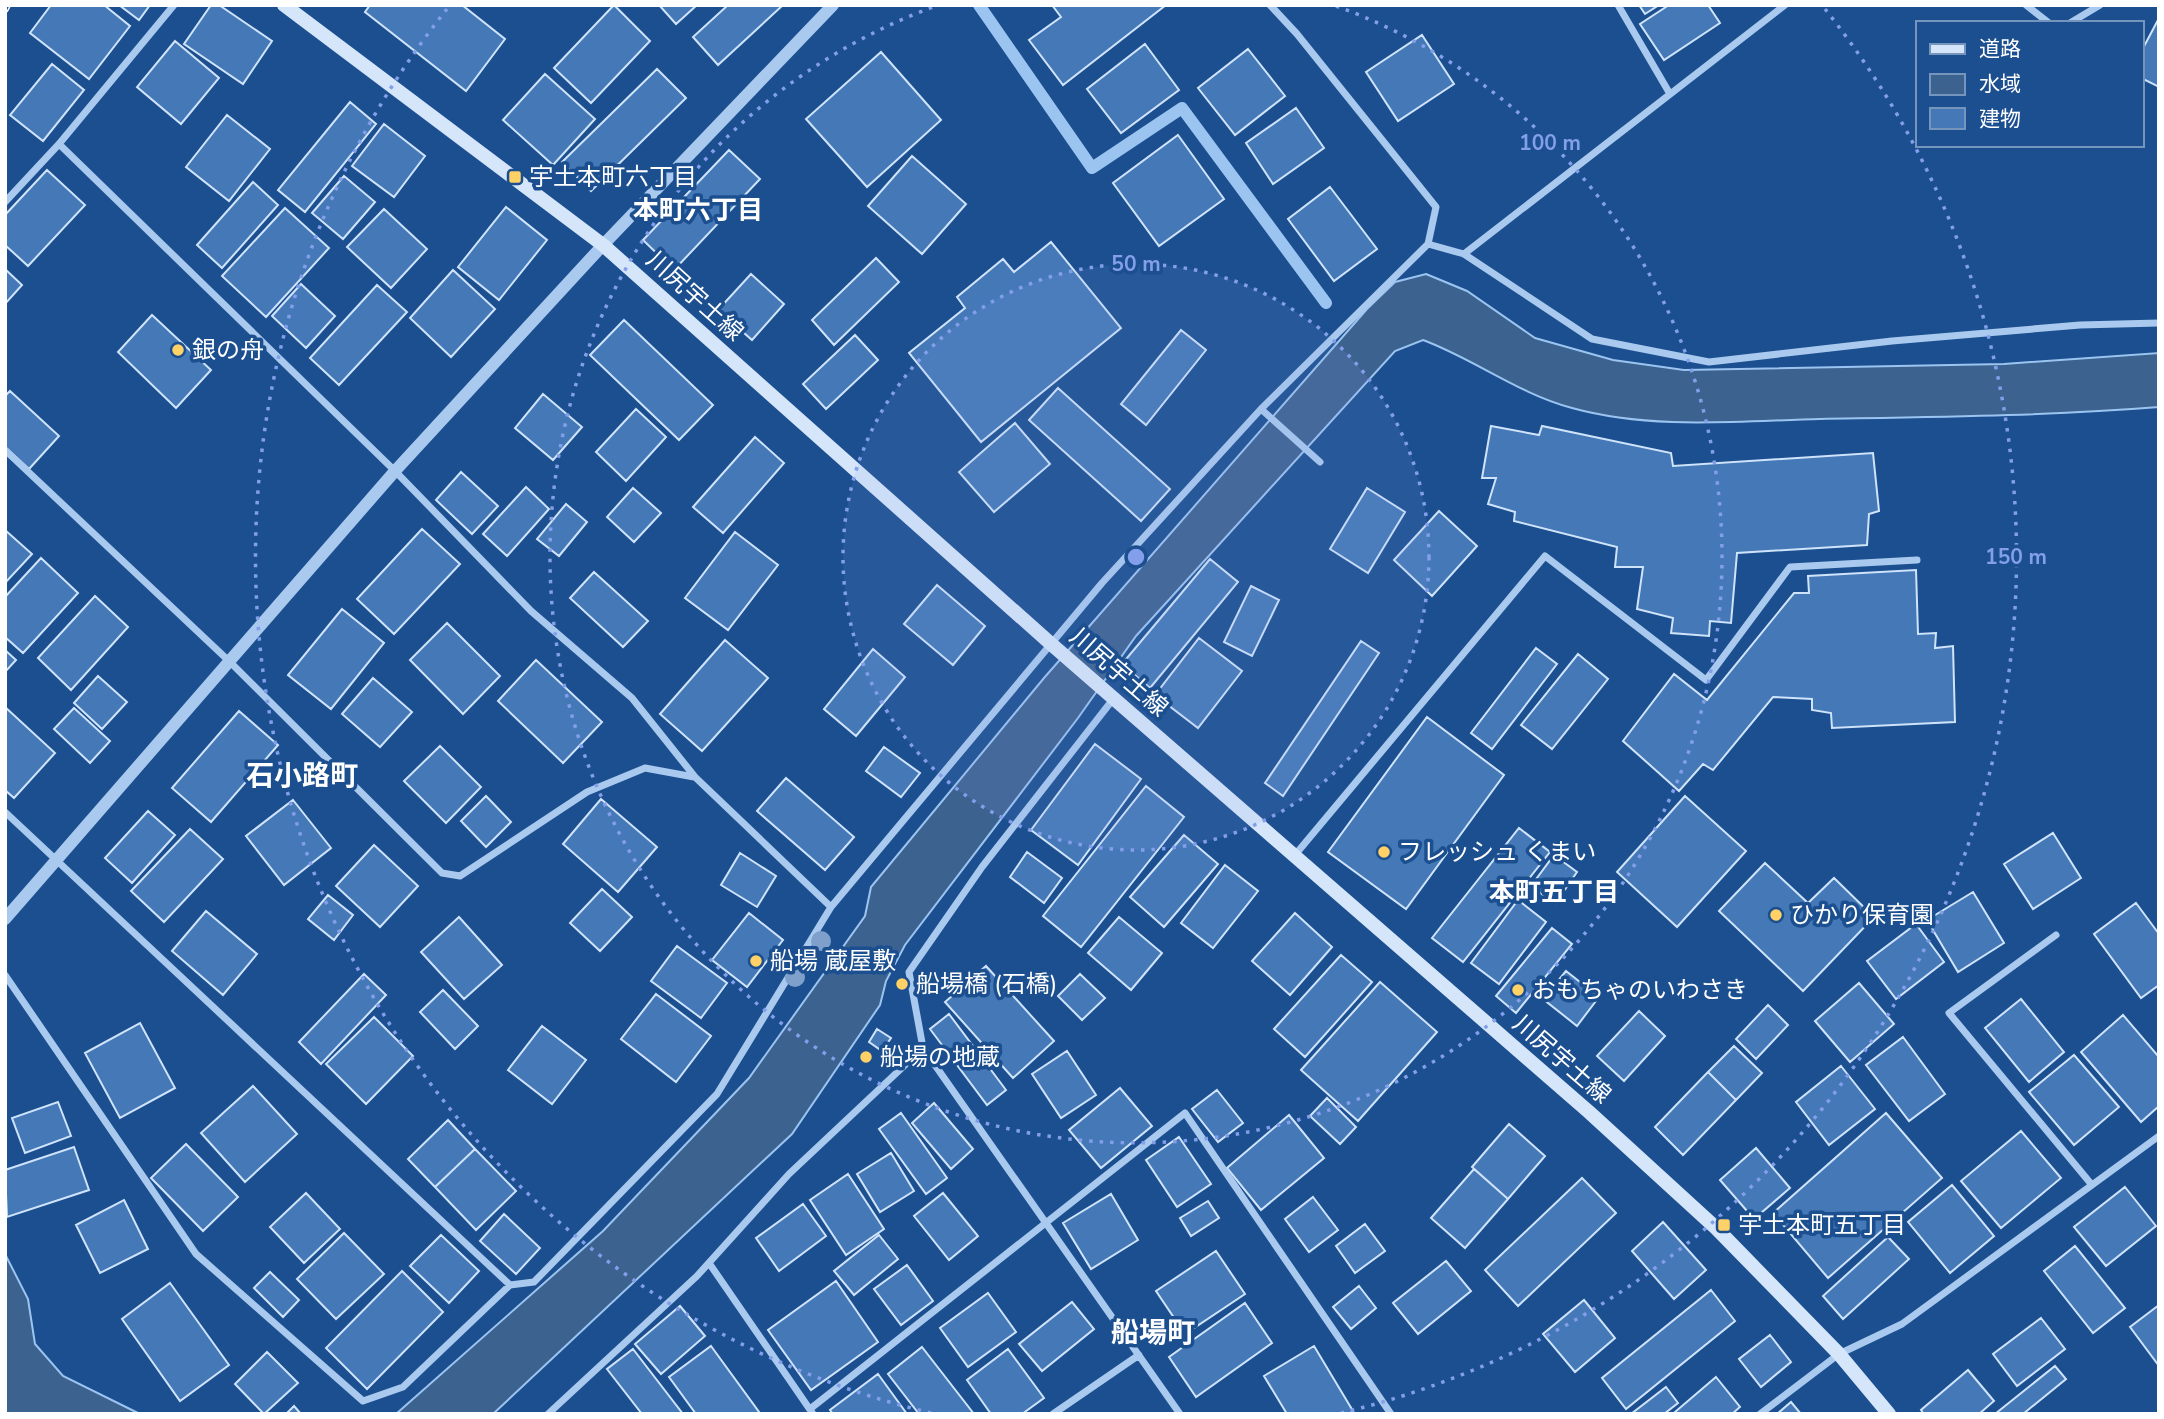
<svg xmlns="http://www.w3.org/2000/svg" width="2164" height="1419" font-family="'Nunito Sans','Noto Sans JP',sans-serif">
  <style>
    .water { fill: #3c6290; stroke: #9cc4f0; stroke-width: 2 }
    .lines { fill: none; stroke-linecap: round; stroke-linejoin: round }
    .stream { stroke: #9cc4f0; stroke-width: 12 }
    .building { fill: #4478b7; stroke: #cfe3fa; stroke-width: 2 }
    .minor { stroke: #a9c9ee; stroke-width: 7 }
    .tertiary { stroke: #a9c9ee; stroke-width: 12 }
    .secondary { stroke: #d6e6fa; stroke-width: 14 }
    .rail-casing { stroke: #fff; stroke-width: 8 }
    .rail { stroke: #1b4f8f; stroke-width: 5; stroke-dasharray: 16; stroke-linecap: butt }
    .tree { fill: #7ea0ca }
    .ring { fill: none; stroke: #839eea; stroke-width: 3.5; stroke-dasharray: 3.5 7 }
    .poi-dot { fill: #ffd166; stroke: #1b4f8f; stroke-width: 2.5 }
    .labels { text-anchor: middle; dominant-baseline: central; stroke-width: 7; stroke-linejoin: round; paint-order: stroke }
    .poi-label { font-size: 24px; fill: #fff; stroke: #1b4f8f; text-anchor: start }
    .street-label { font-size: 24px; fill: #fff; stroke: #1b4f8f }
    .neighbourhood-label { font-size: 26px; font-weight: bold; fill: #fff; stroke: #1b4f8f }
    .quarter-label { font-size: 28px; font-weight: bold; fill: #fff; stroke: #1b4f8f }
    .centre { fill: #839eea; stroke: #1b4f8f; stroke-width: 3.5 }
    .ring-label { font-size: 21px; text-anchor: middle; font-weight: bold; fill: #839eea; stroke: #1b4f8f; stroke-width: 7; stroke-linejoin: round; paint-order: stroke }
  </style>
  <rect width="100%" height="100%" fill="#1b4f8f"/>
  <path class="water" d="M1426 274 1467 291 1535 338 1613 360 1684 370 2004 364 2159 353V407C2046 416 1933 417 1820 419 1738 421 1652 430 1572 408 1519 394 1474 359 1423 340L1395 351 1136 636 1078 718 905 945 886 981 880 1005 792 1134 493 1414H396L603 1231 749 1078 865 916 871 887 1044 678 1367 309 1395 282Z
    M5 1254 28 1299 35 1344 63 1376 140 1414H5Z"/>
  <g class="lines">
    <path class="stream" d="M979 5 1092 168 1182 108 1326 303"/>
  </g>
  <path class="building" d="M51 5H104L130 26 89 79 30 33Z
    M119 5H150L139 20Z
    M211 5H219L272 41 243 84 184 44Z
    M370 5H462L505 39 466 91 365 12Z
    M614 5 650 41 591 103 554 68Z
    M659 5H697L676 24Z
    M728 5H783L718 65 693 37Z
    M1052 5H1166L1063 85 1029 40 1061 17Z
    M1639 5H1659L1645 14Z
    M1669 5H1708L1720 23 1664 60 1640 24Z
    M2158 20 2159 21V87L2141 78V52Z
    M1422 35 1454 84 1398 121 1366 72Z
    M175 41 219 78 181 124 137 87Z
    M1145 44 1179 90 1121 133 1087 89Z
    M1248 49 1285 96 1235 135 1198 88Z
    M881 52 941 120 867 187 806 119Z
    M52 64 84 90 43 141 10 115Z
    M657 69 686 98 591 191 562 162Z
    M545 74 595 119 553 165 503 120Z
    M350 102 376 124 305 212 278 190Z
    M1296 108 1324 148 1273 184 1246 143Z
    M227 115 270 149 229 201 186 167Z
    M384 124 425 156 394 197 352 166Z
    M1178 135 1224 199 1159 246 1113 183Z
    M729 150 760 179 674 270 643 240Z
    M912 156 966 204 922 254 868 206Z
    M47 170 85 205 28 266 5 245V215Z
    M344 176 375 202 343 239 312 213Z
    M253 182 278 205 222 268 197 245Z
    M1330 187 1377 249 1334 281 1288 219Z
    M506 207 547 240 499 300 458 267Z
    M285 208 329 248 266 317 222 276Z
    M384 209 427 249 391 288 347 247Z
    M1051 242 1121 328 981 442 909 353 965 308 957 297 1003 259 1014 272Z
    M876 258 899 282 834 345 812 320Z
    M5 269 22 285 5 304Z
    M453 270 495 309 451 357 410 318Z
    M751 274 784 304 752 340 718 310Z
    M301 284 335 316 306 348 272 316Z
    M377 285 407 312 339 385 310 358Z
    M152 315 211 370 176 408 118 352Z
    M624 320 713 405 679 440 590 355Z
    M1181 330 1206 350 1146 425 1121 404Z
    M855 335 878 360 826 409 803 384Z
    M1058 388 1170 489 1141 521 1029 420Z
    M10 391 59 436 29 469 5 447V396Z
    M543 394 582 427 553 460 515 428Z
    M636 409 666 437 626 481 596 452Z
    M1015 423 1050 464 994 512 959 472Z
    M1491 426 1539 435 1542 426 1671 453 1673 466 1873 453 1879 511 1869 514 1867 545 1737 553 1731 623 1710 621 1709 636 1671 633 1673 618 1637 609 1643 567H1615L1617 547 1514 521 1515 512 1488 504 1496 478H1482Z
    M755 437 784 463 723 533 693 507Z
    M461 472 498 506 472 534 436 500Z
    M526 487 549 509 507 556 483 534Z
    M633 488 661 513 634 542 607 517Z
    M1367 488 1405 512 1368 573 1330 549Z
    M566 504 587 522 559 556 537 539Z
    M1439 511 1477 546 1432 596 1394 560Z
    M422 529 460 564 394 634 357 599Z
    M5 530 32 554 5 583Z
    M735 532 778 565 728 630 685 598Z
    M41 558 78 593 23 653 5 637V597Z
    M1210 559 1238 582 1150 688 1122 664Z
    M1916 570 1918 634 1936 633 1935 648 1953 646 1955 722 1832 728 1831 713 1812 710V699L1773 697 1713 770 1703 764 1679 791 1623 741 1674 674 1707 700 1794 593H1809L1808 576Z
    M594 572 648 621 623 647 570 598Z
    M937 585 985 626 953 665 904 624Z
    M1251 586 1279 600 1252 656 1224 642Z
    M95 596 128 627 71 690 38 658Z
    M342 609 384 643 331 709 288 675Z
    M447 623 500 676 463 714 410 660Z
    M1199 638 1242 671 1198 728 1155 695Z
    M725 640 768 678 702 751 660 714Z
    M1361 641 1379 653 1283 796 1265 783Z
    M1536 648 1557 664 1492 749 1471 733Z
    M873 649 905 677 856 736 824 709Z
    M5 650 16 660 5 672Z
    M1578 654 1608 679 1552 749 1521 725Z
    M536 660 602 722 563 763 498 701Z
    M98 676 127 702 102 729 74 703Z
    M373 678 412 712 380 747 342 714Z
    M5 707 55 753 14 798 5 790Z
    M74 708 110 741 90 763 54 729Z
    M239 711 278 745 211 822 172 788Z
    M1427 717 1504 775 1406 909 1328 852Z
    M1095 744 1141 779 1078 865 1031 830Z
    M440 746 481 787 446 823 404 781Z
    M884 747 920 773 901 797 866 771Z
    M786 778 854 837 825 870 757 811Z
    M1146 786 1184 817 1081 947 1043 916Z
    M486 796 511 822 486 847 461 821Z
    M1685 796 1746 851 1677 927 1617 872Z
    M601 799 657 847 618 892 563 844Z
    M293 800 331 848 284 885 246 836Z
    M148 811 175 835 132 883 105 858Z
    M1519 828 1550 852 1463 962 1432 938Z
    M190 829 223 859 164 922 131 891Z
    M2053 833 2081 878 2033 909 2004 864Z
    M1184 835 1218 864 1164 927 1130 897Z
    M374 845 418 886 380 927 336 886Z
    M1027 852 1062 878 1044 903 1010 877Z
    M740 853 776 876 757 907 721 885Z
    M1554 855 1577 872 1555 904 1531 886Z
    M1765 863 1808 903 1834 878 1874 917 1803 991 1719 911Z
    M1225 865 1258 891 1213 948 1181 923Z
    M602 889 632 917 600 951 570 923Z
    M1973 892 2004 943 1958 972 1927 920Z
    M328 895 353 915 334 940 308 919Z
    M1518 900 1546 922 1499 984 1471 963Z
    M2136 903 2159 934V985L2141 998 2094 934Z
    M206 911 257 954 223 995 172 951Z
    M749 913 783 940 747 987 712 960Z
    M1295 913 1332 947 1290 995 1252 961Z
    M459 917 502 965 464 999 421 952Z
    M1119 917 1162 953 1131 990 1088 953Z
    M1916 924 1944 962 1896 999 1867 961Z
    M1552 928 1572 944 1516 1013 1496 996Z
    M677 946 727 983 701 1018 651 981Z
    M1341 955 1372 982 1305 1057 1274 1029Z
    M986 966 1054 1041 1013 1078 945 1002Z
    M1566 971 1599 997 1577 1026 1543 999Z
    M364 974 386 995 321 1064 299 1042Z
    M1080 974 1105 998 1082 1020 1058 996Z
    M1380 982 1437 1032 1358 1121 1301 1070Z
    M1859 983 1894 1024 1850 1062 1815 1021Z
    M443 990 478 1026 455 1049 420 1012Z
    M656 994 711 1036 676 1082 621 1039Z
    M2021 999 2064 1052 2029 1082 1985 1028Z
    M1768 1005 1788 1025 1756 1059 1736 1039Z
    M1639 1011 1665 1036 1624 1081 1597 1056Z
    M949 1014 1006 1090 987 1105 930 1029Z
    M2123 1015 2159 1057V1106L2141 1122 2081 1052Z
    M374 1017 413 1056 366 1104 326 1064Z
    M140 1023 175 1088 120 1118 85 1053Z
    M542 1026 586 1060 552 1104 508 1070Z
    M877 1029 891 1038 882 1051 869 1042Z
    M1903 1037 1945 1094 1909 1121 1866 1065Z
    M1734 1046 1762 1073 1736 1100 1708 1072Z
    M1067 1051 1096 1095 1061 1118 1032 1074Z
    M2074 1055 2119 1107 2074 1145 2029 1092Z
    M1841 1066 1875 1109 1829 1145 1796 1102Z
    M1708 1072 1736 1100 1683 1155 1655 1127Z
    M253 1086 297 1134 245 1182 201 1133Z
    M1120 1088 1152 1126 1101 1168 1069 1130Z
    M1217 1090 1243 1123 1218 1142 1192 1109Z
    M1327 1098 1356 1127 1340 1144 1310 1116Z
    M58 1102 71 1136 25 1153 12 1118Z
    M934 1103 973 1149 951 1169 912 1123Z
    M901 1113 947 1178 926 1194 879 1129Z
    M1886 1113 1942 1178 1828 1278 1773 1213Z
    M1289 1115 1324 1158 1261 1210 1227 1168Z
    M448 1120 475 1149 435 1187 408 1159Z
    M1509 1124 1545 1156 1508 1199 1472 1167Z
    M2021 1131 2061 1178 2001 1228 1961 1181Z
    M1179 1137 1211 1184 1177 1207 1146 1160Z
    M186 1144 238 1197 203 1231 151 1178Z
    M74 1147 89 1190 7 1217 5 1170Z
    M1756 1148 1790 1188 1754 1219 1720 1180Z
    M475 1149 516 1191 476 1230 435 1187Z
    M891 1153 914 1191 880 1212 857 1174Z
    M1474 1169 1508 1199 1465 1248 1431 1218Z
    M848 1174 884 1229 846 1255 810 1200Z
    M1582 1178 1616 1213 1518 1306 1485 1270Z
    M1952 1185 1994 1236 1950 1273 1908 1222Z
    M2125 1187 2156 1226 2106 1266 2074 1227Z
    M306 1193 340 1229 304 1263 270 1227Z
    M943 1193 978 1236 949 1260 914 1216Z
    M1111 1194 1138 1240 1091 1269 1063 1223Z
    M1313 1197 1338 1230 1309 1252 1285 1219Z
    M124 1200 148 1249 100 1273 76 1225Z
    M1208 1201 1219 1218 1191 1236 1180 1218Z
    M803 1204 826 1236 779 1271 756 1238Z
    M504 1214 540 1248 516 1274 480 1241Z
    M1663 1222 1706 1270 1674 1299 1632 1251Z
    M1365 1224 1385 1251 1355 1273 1336 1246Z
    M344 1233 384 1274 336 1319 297 1279Z
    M441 1235 479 1271 449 1303 410 1266Z
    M879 1235 898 1259 854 1295 834 1271Z
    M1888 1237 1909 1259 1843 1319 1823 1296Z
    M2075 1246 2125 1308 2093 1333 2044 1271Z
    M1216 1251 1245 1294 1185 1334 1156 1291Z
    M1446 1261 1471 1291 1418 1334 1393 1303Z
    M907 1265 933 1301 901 1325 874 1289Z
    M402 1271 443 1312 367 1389 326 1348Z
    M270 1272 299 1300 283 1317 254 1288Z
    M836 1281 878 1342 811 1390 768 1330Z
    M170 1283 229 1365 180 1401 122 1319Z
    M1359 1286 1376 1308 1351 1329 1333 1307Z
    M1711 1290 1735 1321 1626 1409 1602 1378Z
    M988 1293 1016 1332 968 1367 940 1328Z
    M1584 1300 1615 1338 1575 1372 1543 1334Z
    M1072 1302 1094 1329 1042 1371 1019 1344Z
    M1245 1303 1272 1343 1196 1397 1169 1357Z
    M2159 1305V1366L2130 1327Z
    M680 1306 705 1336 661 1374 635 1344Z
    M2041 1318 2065 1349 2017 1386 1993 1354Z
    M1770 1335 1791 1362 1761 1387 1739 1359Z
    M711 1346 759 1412 757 1414H696L669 1377Z
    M1314 1346 1353 1411 1349 1414H1287L1264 1376Z
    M922 1347 974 1414H919L888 1374Z
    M633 1349 683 1414H642L607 1369Z
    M1008 1349 1044 1398 1022 1414H991L967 1380Z
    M267 1352 298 1383 264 1414 235 1384Z
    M2055 1366 2066 1379 2023 1414H1995Z
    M1968 1370 1994 1401 1979 1414H1924L1921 1410Z
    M878 1374 907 1414H833L830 1410Z
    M1716 1377 1740 1407 1732 1414H1677L1675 1412Z
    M1666 1387 1678 1403 1664 1414H1631Z
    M1791 1402 1801 1414H1777Z
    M294 1406 301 1414H286Z"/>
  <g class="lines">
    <path class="minor" d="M1270 5 1297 34 1436 207 1428 244
      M1618 5 1670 94
      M2026 5 2049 23
      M2070 23 2100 5
      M59 144 395 471 531 611 632 698 695 777 831 907
      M5 202 59 144 174 5
      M1464 254 1785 5
      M1261 409 1320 462
      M5 450 230 662 442 873 460 876 587 792 645 768 694 777
      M1114 698 982 867 909 972 923 1048 1180 1414
      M5 812 510 1285
      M1295 855 1545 556 1706 680 1790 567 1917 560
      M2056 935 1949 1013 2092 1185
      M5 975 196 1254 363 1401 403 1387 510 1285 534 1282 717 1094 831 907 1102 583 1261 409 1428 244 1464 254 1592 339 1709 362 1892 341 2080 325 2159 323
      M709 1263 813 1414
      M810 1409 1185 1113 1391 1414
      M548 1414 697 1276 789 1174 923 1048
      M1053 1414 1139 1355
      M1760 1414 1839 1354 1902 1324 2159 1136"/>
    <path class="tertiary" d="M5 919 395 471 603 245 833 5"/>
    <path class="secondary" d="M284 5 603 245 1050 643 1589 1112 1716 1228 1839 1354 1889 1414"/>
    <defs>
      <path id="rail" d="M5 9 7 5"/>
    </defs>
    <use href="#rail" class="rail-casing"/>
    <use href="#rail" class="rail"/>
  </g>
  <g class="tree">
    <circle cx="821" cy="941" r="10"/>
    <circle cx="795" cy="977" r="10"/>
  </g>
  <circle cx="1136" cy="557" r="293" fill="#839eea" fill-opacity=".12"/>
  <g class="ring">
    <circle cx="1136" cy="557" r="293"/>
    <path d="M1336 6A586 586 0 1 1 936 6"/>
    <path d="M931 1413A880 880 0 0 1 447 9M1825 9A880 880 0 0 1 1341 1413"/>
  </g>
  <g class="poi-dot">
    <rect x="508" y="170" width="14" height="14" rx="3.5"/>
    <circle cx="178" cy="350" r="7"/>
    <circle cx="1384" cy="852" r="7"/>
    <circle cx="1776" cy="915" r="7"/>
    <circle cx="756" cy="961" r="7"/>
    <circle cx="902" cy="984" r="7"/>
    <circle cx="1518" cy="990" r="7"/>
    <circle cx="866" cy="1057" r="7"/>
    <rect x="1717" y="1218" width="14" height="14" rx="3.5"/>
  </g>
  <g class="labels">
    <g class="poi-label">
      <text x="529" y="177">宇土本町六丁目</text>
      <text x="192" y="350">銀の舟</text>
      <text x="1398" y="852">フレッシュ くまい</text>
      <text x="1790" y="915">ひかり保育園</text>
      <text x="770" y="961">船場 蔵屋敷</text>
      <text x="916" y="984">船場橋 (石橋)</text>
      <text x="1532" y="990">おもちゃのいわさき</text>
      <text x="880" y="1057">船場の地蔵</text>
      <text x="1738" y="1225">宇土本町五丁目</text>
    </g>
    <g class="street-label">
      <text transform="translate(695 296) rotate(42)">川尻宇土線</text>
      <text transform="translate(1119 672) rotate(41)">川尻宇土線</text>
      <text transform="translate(1562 1059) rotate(41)">川尻宇土線</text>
    </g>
    <g class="neighbourhood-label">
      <text x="698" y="210">本町六丁目</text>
      <text x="1554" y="892">本町五丁目</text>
    </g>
    <g class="quarter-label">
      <text x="302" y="776">石小路町</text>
      <text x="1153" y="1333">船場町</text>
    </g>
  </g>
  <circle cx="1136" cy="557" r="10" class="centre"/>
  <g class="ring-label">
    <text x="1550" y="150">100 m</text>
    <text x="1136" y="271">50 m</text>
    <text x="2016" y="564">150 m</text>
  </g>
  <rect width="2164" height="1419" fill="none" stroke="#ffffff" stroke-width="14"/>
  <rect x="1916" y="21" width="228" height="126" fill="#1b4f8f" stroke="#7695bc" stroke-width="2"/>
  <rect x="1930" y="44" width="35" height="10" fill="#d6e6fa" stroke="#7695bc" stroke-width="2"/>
  <text x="1979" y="56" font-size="21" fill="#ffffff">道路</text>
  <rect x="1930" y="74" width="35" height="21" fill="#3c6290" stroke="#7695bc" stroke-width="2"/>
  <text x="1979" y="91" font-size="21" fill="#ffffff">水域</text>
  <rect x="1930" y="108" width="35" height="21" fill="#4478b7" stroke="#7695bc" stroke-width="2"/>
  <text x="1979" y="126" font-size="21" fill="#ffffff">建物</text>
</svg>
